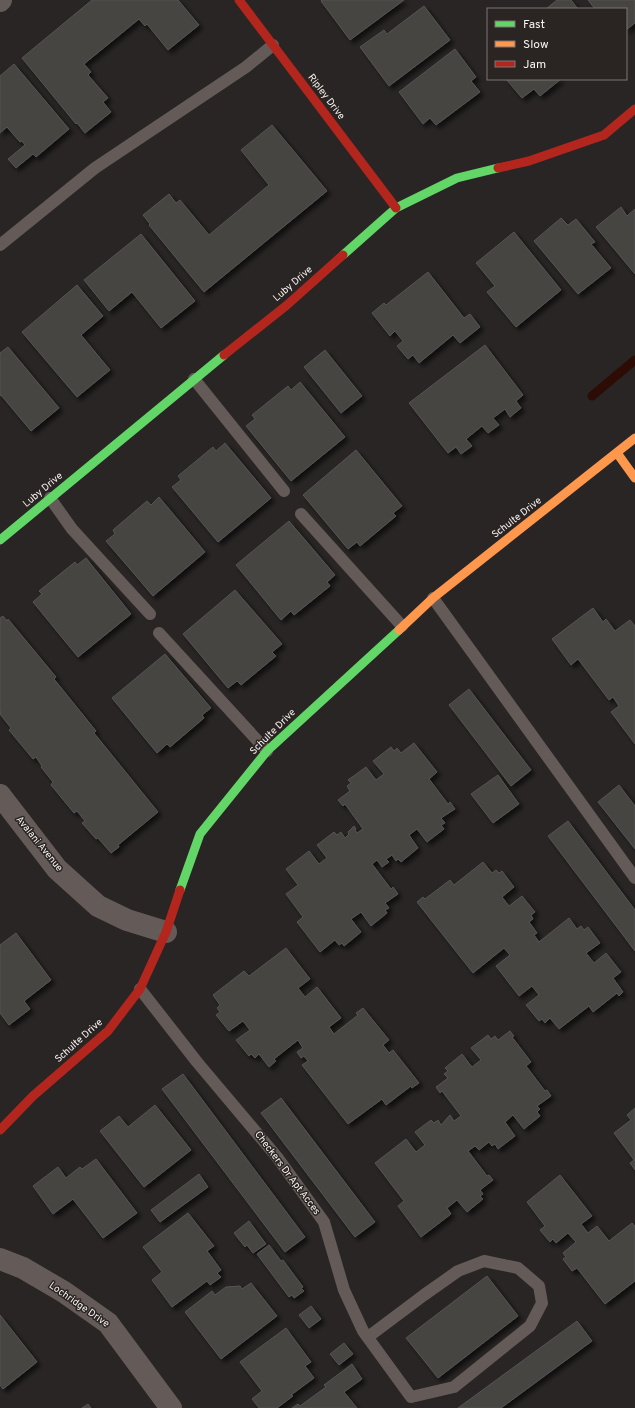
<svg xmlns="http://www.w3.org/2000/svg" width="635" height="1408" font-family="Overpass,sans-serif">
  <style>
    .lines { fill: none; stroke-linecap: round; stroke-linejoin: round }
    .stream { stroke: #2c0c04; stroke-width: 9 }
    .building { fill: #464442; stroke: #575453; filter: url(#shadow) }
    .lane { stroke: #645b58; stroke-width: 12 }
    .street { stroke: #645b58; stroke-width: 22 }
    .fast { stroke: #63d668; stroke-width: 9 }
    .slow { stroke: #ff974d; stroke-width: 9 }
    .jam { stroke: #b3261e; stroke-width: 9 }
    .labels { text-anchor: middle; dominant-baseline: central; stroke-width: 3; stroke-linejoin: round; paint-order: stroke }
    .street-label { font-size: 10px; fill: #f7f3f2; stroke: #2a2422 }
  </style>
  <defs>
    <filter id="shadow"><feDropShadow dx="3.5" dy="3.5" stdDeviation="2" flood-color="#0009"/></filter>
  </defs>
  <rect width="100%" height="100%" fill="#282524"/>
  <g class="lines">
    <path class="stream" d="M592 396 635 360"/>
  </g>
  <path class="building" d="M92 0H178L199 25 168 50 147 24 145 26 139 19 84 64 91 72 88 75 108 98 103 102 111 112 85 133 77 123 76 124 22 58Z
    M322 0H404L350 40 321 1Z
    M557 0H571L578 9H546Z
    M588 0H635V23L626 30V9H595Z
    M424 6 450 40 389 86 360 47 384 30 387 34Z
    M455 49 476 77 471 81 480 92 436 125 430 118 423 124 399 92Z
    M14 64 69 129 36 157 33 154 16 168 8 159 25 145 22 141 20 142 7 127 0 133V76Z
    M506 79H561L540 96 534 89 522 98Z
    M272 125 327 191 204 292 149 225 150 224 143 215 169 194 176 203 180 200 209 235 269 185 241 150Z
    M621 207 627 216 635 209V274L596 227Z
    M561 218 568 225 576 219 595 242 591 244 611 268 578 294 534 241Z
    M514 232 561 290 516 327 487 292 495 286 476 263Z
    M141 234 195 301 161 328 132 292 109 311 84 280Z
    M428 272 464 318 470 314 480 327 460 343 453 335 419 363 413 355 408 359 397 346 403 341 395 331 390 336 372 313 384 303 386 305Z
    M77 285 103 316 81 335 110 370 77 397 22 332Z
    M485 345 523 395 516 401 521 408 510 417 505 409 493 418 499 425 488 433 482 426 466 439 472 446 461 454 456 447 448 453 409 403Z
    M8 347 59 408 31 431 1 395 0 396V353Z
    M325 350 362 396 341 413 304 367Z
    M300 382 345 437 291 481 246 426 255 419 252 415 288 386 291 390Z
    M225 443 271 498 218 542 172 487 181 480 178 476 213 447 216 451Z
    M356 450 402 506 393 513 396 516 360 546 357 542 348 549 303 495Z
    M159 497 205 552 153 596 106 541 115 534 113 530 147 501 151 505Z
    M289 521 335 575 327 582 330 586 294 615 291 611 281 620 236 565Z
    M86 558 131 614 78 657 33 602 42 594 39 591 75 562 77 565Z
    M235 590 282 644 272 652 276 656 241 685 237 681 228 688 183 634Z
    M593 608 603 622 606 619 615 631 630 620 635 626V744L611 712 619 706 613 697 609 700 578 659 571 665 552 639Z
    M3 616 7 621 8 619 56 677 54 679 96 731 94 733 158 812 118 845 119 847 111 853 98 838 96 839 82 823 85 821 77 811 74 813 51 785 53 782 41 767 42 766 36 757 33 759 9 730 11 728 0 714 1 711 0 710V618Z
    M165 654 211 708 202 715 204 718 170 747 167 744 157 753 112 698Z
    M469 689 531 770 511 786 449 705Z
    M414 743 437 772 429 779 448 804 450 802 455 809 441 818 445 823 441 825 444 829 427 842 417 829 409 835 418 848 401 862 398 859 396 861 392 855 386 859 389 862 382 867 377 860 372 864 391 889 393 887 398 894 385 903 389 908 385 910 387 913 371 926 361 912 351 919 361 932 344 946 342 943 339 945 335 940 320 952 297 922 303 917 286 894 298 885 286 869 309 851 319 864 327 858 317 845 334 832 337 835 341 832 345 838 349 834 348 832 354 826 356 829 355 830 357 833 363 829 345 804 343 806 338 800 350 791 347 786 351 783 348 780 366 767 376 780 384 774 373 761 391 747 394 751 397 748 401 753Z
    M498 775 519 804 493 823 471 794Z
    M619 785 635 806V849L598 802Z
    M568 821 635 910V951L548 836Z
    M483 862 492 873 496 870 499 873 502 871 514 887 502 897 509 906 522 896 535 912 531 915 533 919 529 922 537 933 534 935 539 942 569 918 577 929 581 926 584 930 588 927 600 943 586 953 594 963 606 953 621 972 613 978 623 992 619 996 617 993 593 1012 589 1006 559 1029 550 1018 545 1023 542 1019 539 1021 526 1005 539 995 532 986 519 996 496 966 510 955 504 948 473 973 417 902 423 897 425 899 450 880 454 885Z
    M16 933 51 980 24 1001 30 1009 9 1025 0 1013V945Z
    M286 948 310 979 298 988 305 997 317 987 341 1018 329 1027 334 1034 358 1015 356 1013 363 1008 389 1040 383 1045 389 1053 393 1050 419 1083 412 1088 411 1086 386 1105 382 1099 348 1124 302 1065 308 1061 304 1056 301 1058 297 1052 303 1048 298 1040 274 1059 276 1061 269 1067 259 1054 255 1058 251 1054 249 1056 236 1040 250 1030 243 1021 229 1031 216 1015 220 1012 217 1008 220 1005 213 995 244 971 249 976Z
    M510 1031 514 1036 512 1037 531 1062 526 1066 545 1091 547 1090 551 1096 537 1106 540 1109 537 1112 540 1116 524 1129 513 1115 505 1122 515 1136 498 1149 495 1144 492 1146 489 1142 479 1150 475 1146 468 1151 487 1176 489 1175 493 1180 480 1190 483 1194 480 1196 483 1199 467 1212 457 1200 447 1208 451 1214 421 1237 398 1206 404 1201 375 1163 406 1139 416 1152 425 1145 415 1132 431 1120 434 1123 438 1120 441 1125 450 1115 454 1121 461 1116 442 1091 440 1093 436 1087 448 1078 444 1074 448 1071 445 1068 462 1054 472 1067 481 1060 471 1048 488 1035 491 1039 495 1036 498 1040Z
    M183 1074 305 1237 285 1252 162 1089Z
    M281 1098 375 1222 355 1237 261 1113Z
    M155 1105 191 1150 144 1187 100 1131 119 1116 128 1127Z
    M635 1108V1170L630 1163 634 1160 614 1133 631 1120 627 1115Z
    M96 1159 137 1213 103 1238 73 1199 53 1214 33 1186 58 1167 66 1178 80 1167 82 1169Z
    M199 1174 208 1187 160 1222 151 1210Z
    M560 1175 592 1216 581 1224 588 1233 597 1226 609 1241 632 1223 635 1226V1281L605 1304 577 1268 572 1271 563 1259 566 1257 563 1253 576 1242 568 1233 556 1243 553 1239 550 1242 540 1230 545 1226 527 1202Z
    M188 1213 214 1246 207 1251 221 1270 217 1273 221 1277 210 1285 207 1281 172 1307 152 1280 162 1272 143 1247Z
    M249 1221 266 1244 253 1253 247 1245 245 1247 234 1233Z
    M269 1245 281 1261 283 1260 303 1287 301 1288 304 1291 294 1298 292 1295 289 1297 257 1254Z
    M487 1276 518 1316 438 1378 406 1338Z
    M251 1283 277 1316 221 1359 185 1312 212 1291 215 1295 226 1287 240 1286 242 1289Z
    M311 1306 321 1319 309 1328 299 1315Z
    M0 1315 37 1362 3 1389 0 1385Z
    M577 1321 592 1341 501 1408H458Z
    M286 1328 311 1362 305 1366 314 1378 291 1395 293 1396 277 1408H259L252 1399 262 1391 240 1362Z
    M344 1343 353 1354 339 1365 330 1354Z
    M352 1364 362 1379 344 1392 357 1408H292L298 1404 300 1406 326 1387 324 1385Z
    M88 1404 91 1408H82Z"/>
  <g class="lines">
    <path class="lane" d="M0 245 95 168 246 67 273 45
      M194 379 284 491
      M50 498 72 529 150 614
      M301 514 402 626
      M433 598 635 878
      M159 633 267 751
      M140 989 197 1062 277 1157 324 1222 344 1290 363 1331 411 1397 454 1387 530 1326 542 1303 539 1286 518 1268 484 1261 458 1271 424 1295 368 1337"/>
    <path class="street" d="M0 1 1 0
      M0 795 57 869 98 906 127 920 166 932
      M0 1259 23 1268 64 1292 108 1323 171 1408"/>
    <path class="fast" d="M343 255 396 208 457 178 498 168
      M0 540 224 355
      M180 890 200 834 267 751 399 630"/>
    <path class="slow" d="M617 453 635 478
      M399 630 433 598 635 438"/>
    <path class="jam" d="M239 0 396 208
      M498 168 529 161 604 135 635 109
      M224 355 287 305 343 255
      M0 1130 33 1096 108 1031 140 989 166 932 180 890"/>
  </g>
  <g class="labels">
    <g class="street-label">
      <text transform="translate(326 97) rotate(53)">Ripley Drive</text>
      <text transform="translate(293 284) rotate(-41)">Luby Drive</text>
      <text transform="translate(43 490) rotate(-40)">Luby Drive</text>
      <text transform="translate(517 518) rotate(-38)">Schulte Drive</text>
      <text transform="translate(273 732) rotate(-45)">Schulte Drive</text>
      <text transform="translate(39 844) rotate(51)">Avalani Avenue</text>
      <text transform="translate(79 1041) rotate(-42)">Schulte Drive</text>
      <text transform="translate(287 1173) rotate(53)">Checkers Dr Apt Acces</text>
      <text transform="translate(79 1305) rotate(35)">Lochridge Drive</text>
    </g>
  </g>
  <rect x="487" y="8" width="140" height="72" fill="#2a2422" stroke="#7c7775"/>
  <rect x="495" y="21" width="20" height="6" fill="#63d668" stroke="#7c7775"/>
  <text x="523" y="28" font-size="12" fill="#f7f3f2">Fast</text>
  <rect x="495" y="41" width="20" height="6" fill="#ff974d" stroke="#7c7775"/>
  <text x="523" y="48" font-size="12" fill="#f7f3f2">Slow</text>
  <rect x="495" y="61" width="20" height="6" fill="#b3261e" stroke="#7c7775"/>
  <text x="523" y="68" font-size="12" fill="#f7f3f2">Jam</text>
</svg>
